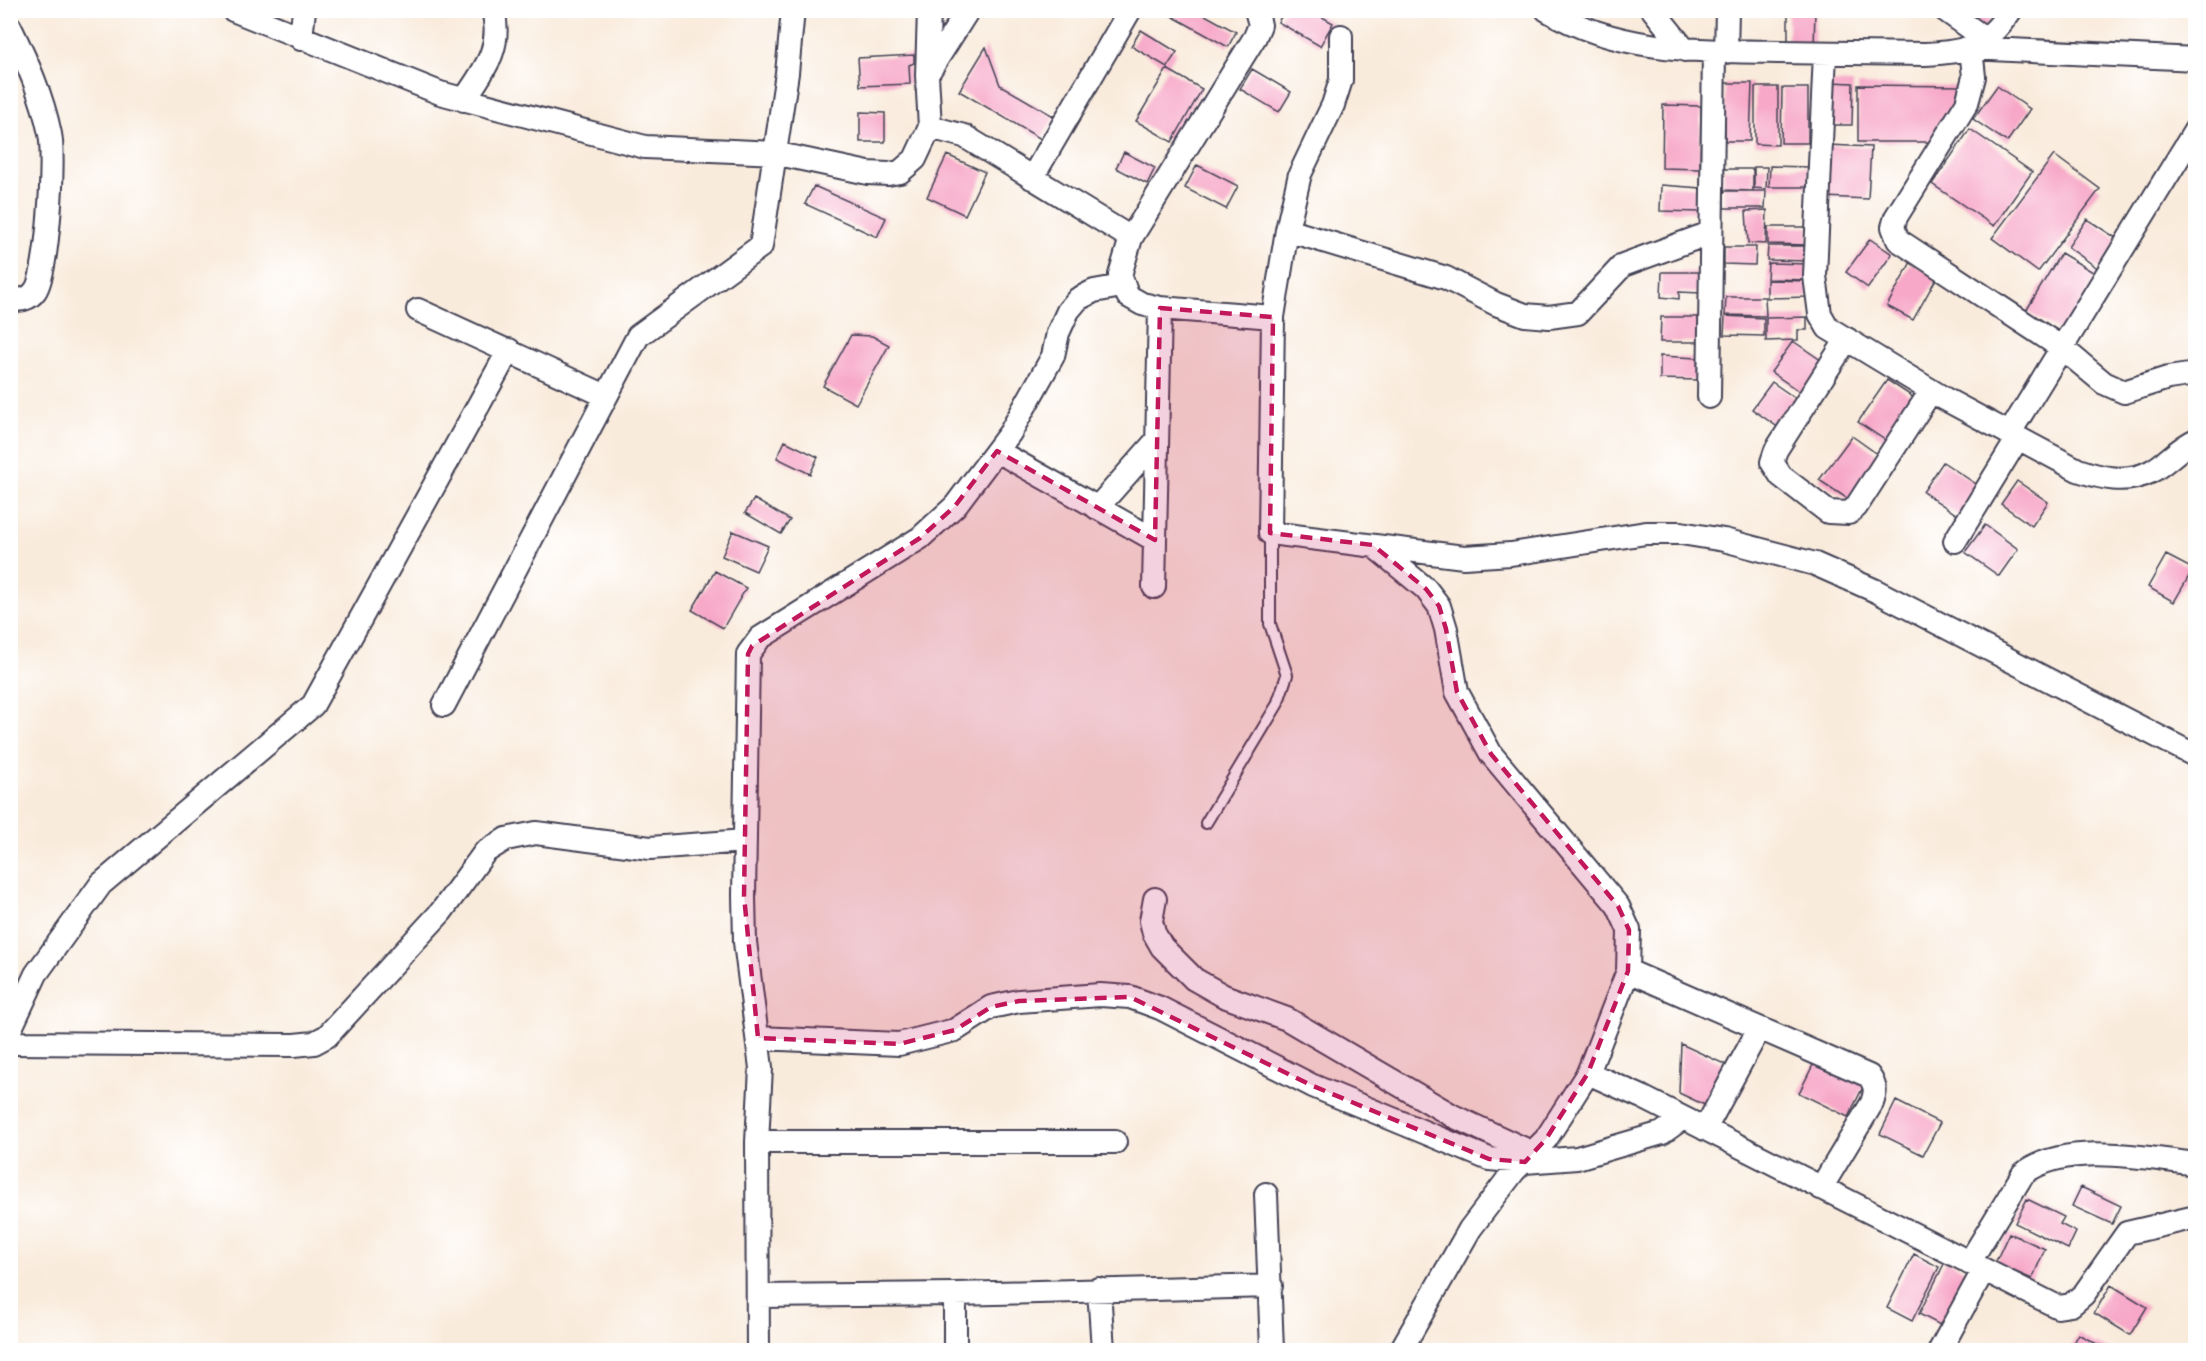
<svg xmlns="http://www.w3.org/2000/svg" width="2206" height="1361" font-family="Dekko,sans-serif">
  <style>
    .building { fill: #f7a8c8 }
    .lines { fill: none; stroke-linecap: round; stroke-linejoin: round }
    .service-casing { stroke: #424053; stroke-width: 14 }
    .minor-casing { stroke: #424053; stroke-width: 26 }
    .service { stroke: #fff; stroke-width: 10 }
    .minor { stroke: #fff; stroke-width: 22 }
    .marked { fill: #c2185b; fill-opacity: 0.2; stroke: #c2185b; stroke-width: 4.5; stroke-dasharray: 12 8; stroke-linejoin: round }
  </style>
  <rect width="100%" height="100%" fill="#fff"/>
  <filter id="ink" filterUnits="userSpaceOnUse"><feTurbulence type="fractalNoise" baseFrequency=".0167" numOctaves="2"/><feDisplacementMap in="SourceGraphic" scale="12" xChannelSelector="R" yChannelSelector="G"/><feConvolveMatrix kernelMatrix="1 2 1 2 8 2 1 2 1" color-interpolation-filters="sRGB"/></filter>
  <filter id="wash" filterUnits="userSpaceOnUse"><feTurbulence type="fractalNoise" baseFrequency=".008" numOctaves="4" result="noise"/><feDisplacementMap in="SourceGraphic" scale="24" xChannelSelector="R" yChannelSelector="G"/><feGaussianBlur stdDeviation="1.35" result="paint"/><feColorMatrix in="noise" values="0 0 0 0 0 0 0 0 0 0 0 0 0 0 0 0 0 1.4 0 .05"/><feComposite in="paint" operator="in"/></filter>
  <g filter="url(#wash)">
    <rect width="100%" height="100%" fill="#f9ebdc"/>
    <g id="blocks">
      <path class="building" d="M1161 10H1196L1236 32 1228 47Z
        M1285 10H1310L1333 23 1320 46 1278 22Z
        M1788 10H1815L1814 48 1788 47Z
        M1953 10H1996L1984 30Z
        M1141 30 1177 52 1167 67 1131 46Z
        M986 47 1000 85 1055 117 1041 139 959 91Z
        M914 55V63L909 65 910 84 860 86 858 58Z
        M1167 69 1202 89 1172 142 1136 121Z
        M1252 69 1291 92 1279 112 1240 89Z
        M1829 82 1853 83 1852 125H1828Z
        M1725 83H1752L1750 141H1725Z
        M1858 85 1963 86 1931 142H1858Z
        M1997 86 2030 109 2007 142 1973 119Z
        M1755 87H1778V145L1755 144Z
        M1782 88H1808V143H1781Z
        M1663 105 1701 106 1700 169 1662 168Z
        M860 112 885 113V142H860Z
        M1970 129 2032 172 1994 226 1932 184Z
        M1828 145 1871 147 1868 199 1825 197Z
        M1124 152 1155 168 1147 184 1116 168Z
        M947 155 985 172 965 215 927 197Z
        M2054 155 2100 189 2038 272 1992 238Z
        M1197 165 1238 186 1226 209 1185 188Z
        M1770 166 1809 167V187H1769Z
        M1754 167H1767L1766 189 1754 188Z
        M1724 169H1753V191L1723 190Z
        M1661 185 1701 188 1702 212 1660 211Z
        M814 186 886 218 877 237 805 204Z
        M1724 191H1766L1765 208H1724Z
        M1767 210 1766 244 1748 243 1746 211Z
        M2087 219 2119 240 2099 269 2068 247Z
        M1768 227H1809L1808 245 1768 244Z
        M1870 239 1892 254 1868 288 1846 272Z
        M1768 246H1809L1807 261 1767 260Z
        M1724 247H1756L1755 265 1724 264Z
        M2061 253 2098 275 2062 333 2026 311Z
        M1911 262 1937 277 1913 320 1887 306Z
        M1768 263 1808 264V280L1767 279Z
        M1662 272H1702L1701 293 1679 292V299L1661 297Z
        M1767 280 1809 281 1808 297 1767 298Z
        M1726 297H1765L1766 316 1725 315Z
        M1725 316 1764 318V336L1724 335Z
        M1661 317H1699V342H1660Z
        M1807 317V330H1798V340L1766 341V318Z
        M851 335 872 336 889 345 856 404 823 386Z
        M1793 341 1825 363 1803 394 1771 372Z
        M1660 356 1697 358 1698 380 1660 379Z
        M1887 380 1916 399 1888 442 1858 422Z
        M1772 382 1802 403 1782 430 1752 409Z
        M1852 436 1880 456 1851 501 1819 480Z
        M785 441 818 457 810 474 777 458Z
        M1943 462 1982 488 1962 518 1923 492Z
        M2017 481 2048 502 2032 526 2001 504Z
        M754 499 790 520 781 534 745 513Z
        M1985 525 2018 549 1999 576 1965 552Z
        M733 531 768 546 756 571 722 556Z
        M2166 555 2193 569 2174 602 2148 587Z
        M715 571 746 588 723 628 692 610Z
        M1681 1044 1733 1068 1711 1108 1679 1093Z
        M1816 1059 1865 1083 1848 1117 1799 1093Z
        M1896 1101 1940 1123 1923 1155 1880 1134Z
        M2081 1187 2121 1206 2112 1224 2072 1206Z
        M2027 1199 2064 1217 2060 1224 2076 1232 2068 1249 2015 1223Z
        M2009 1233 2045 1249 2032 1279 1995 1263Z
        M1914 1254 1939 1267 1912 1321 1887 1308Z
        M1946 1260 1971 1273 1944 1327 1919 1314Z
        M2111 1285 2147 1307 2130 1335 2094 1313Z
        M2078 1334 2108 1350H2069Z"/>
    </g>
  </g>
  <g filter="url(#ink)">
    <use href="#blocks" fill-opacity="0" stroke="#424053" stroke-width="1.5"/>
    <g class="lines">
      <defs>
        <path id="service" d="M1206 823 1277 705 1287 675 1270 624V533"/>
        <path id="minor" d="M233 10 440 93 645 147 774 153 868 173 888 174 900 172 915 159 930 127 964 136 1131 238
          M929 10 927 75 930 127
          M1256 10 1260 25 1255 37 1131 238 1120 275 1128 296 1142 304 1160 308 1273 317 1270 533 1464 557 1511 554 1646 533H1681L1724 540 1815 564 1876 591 2196 756
          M1547 10C1618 52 1699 51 1778 52 1827 53 1876 53 1925 54 1969 52 1985 47 2011 10
          M1653 10 1685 50
          M1945 10 1987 40
          M10 27C27 62 42 95 50 134 55 156 48 275 35 291 29 300 20 300 10 300
          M301 39 304 10
          M1726 52 1727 10
          M1825 53 1815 276 1820 314 1828 328 1945 399 2078 470C2101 478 2126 484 2150 472 2166 464 2178 448 2196 440
          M2196 59 1971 48 1974 77 1967 103 1896 217 1893 227 1898 240 2062 348 2104 383 2124 392 2168 378 2196 374
          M928 73 968 10
          M464 100C484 70 503 48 493 10
          M1032 178 1130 10
          M1287 230 1446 278 1496 304 1525 315 1549 317 1578 313 1623 265 1710 233
          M418 310 606 396
          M1273 317 1287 230 1300 174 1333 105 1341 80V36
          M1847 339 1776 450 1772 462 1781 476 1828 512 1849 513 1856 507 1931 391
          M1709 397 1714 52
          M2009 434 2196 129
          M997 451 1155 540
          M1097 508 1157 440
          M1955 541 2018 438
          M1374 546 1426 589 1439 606 1446 629 1457 692 1491 754 1618 906 1629 930 1628 971 1588 1073 1642 1097 2058 1307 2071 1305 2084 1294 2127 1233 2196 1217
          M1154 587 1160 308
          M444 705 638 336 761 246 787 73 793 10
          M1155 899 1151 921 1154 933 1162 947 1194 979 1224 996 1287 1019 1453 1116 1533 1153
          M1628 971 1869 1076C1876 1086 1876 1092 1872 1103L1821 1188
          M10 1030 36 974 101 884 313 705 509 350
          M758 1038 899 1044 955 1030 991 1007 1019 1001 1100 995 1130 997 1160 1008 1313 1086 1489 1159 1525 1162 1577 1158 1662 1133 1683 1118
          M10 1043 294 1045 314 1043 327 1036 441 912 485 852 506 839 536 833 650 848 745 841
          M1705 1129 1759 1029
          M757 1142H1115
          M1266 1194 1272 1350
          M1969 1263 2023 1174C2065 1141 2146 1158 2196 1164
          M1099 1289 1103 1350
          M758 1296 955 1294 1271 1286
          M758 1350 757 1142 761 1068 745 942 744 896 748 654 760 638 920 538 955 506 1010 433 1053 356 1058 333 1068 311 1078 299 1094 291 1122 286
          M955 1350V1294
          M1401 1350 1470 1229 1514 1171 1546 1139 1588 1073
          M1940 1350 1983 1271"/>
      </defs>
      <use href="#service" class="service-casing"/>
      <use href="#minor" class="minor-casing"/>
      <use href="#service" class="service"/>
      <use href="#minor" class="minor"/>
    </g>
  </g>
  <path class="marked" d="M1160 308 1273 317 1270 533 1373 545 1426 589 1439 606 1446 629 1457 692 1491 754 1618 906 1629 930 1628 971 1588 1073 1546 1139 1525 1162 1489 1159 1313 1086 1130 997 1019 1001 991 1007 955 1030 899 1044 758 1038 744 896 748 654 752 646 920 538 955 506 997 451 1155 540Z"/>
  <rect width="2206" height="1361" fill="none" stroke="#fff" stroke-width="36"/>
</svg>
